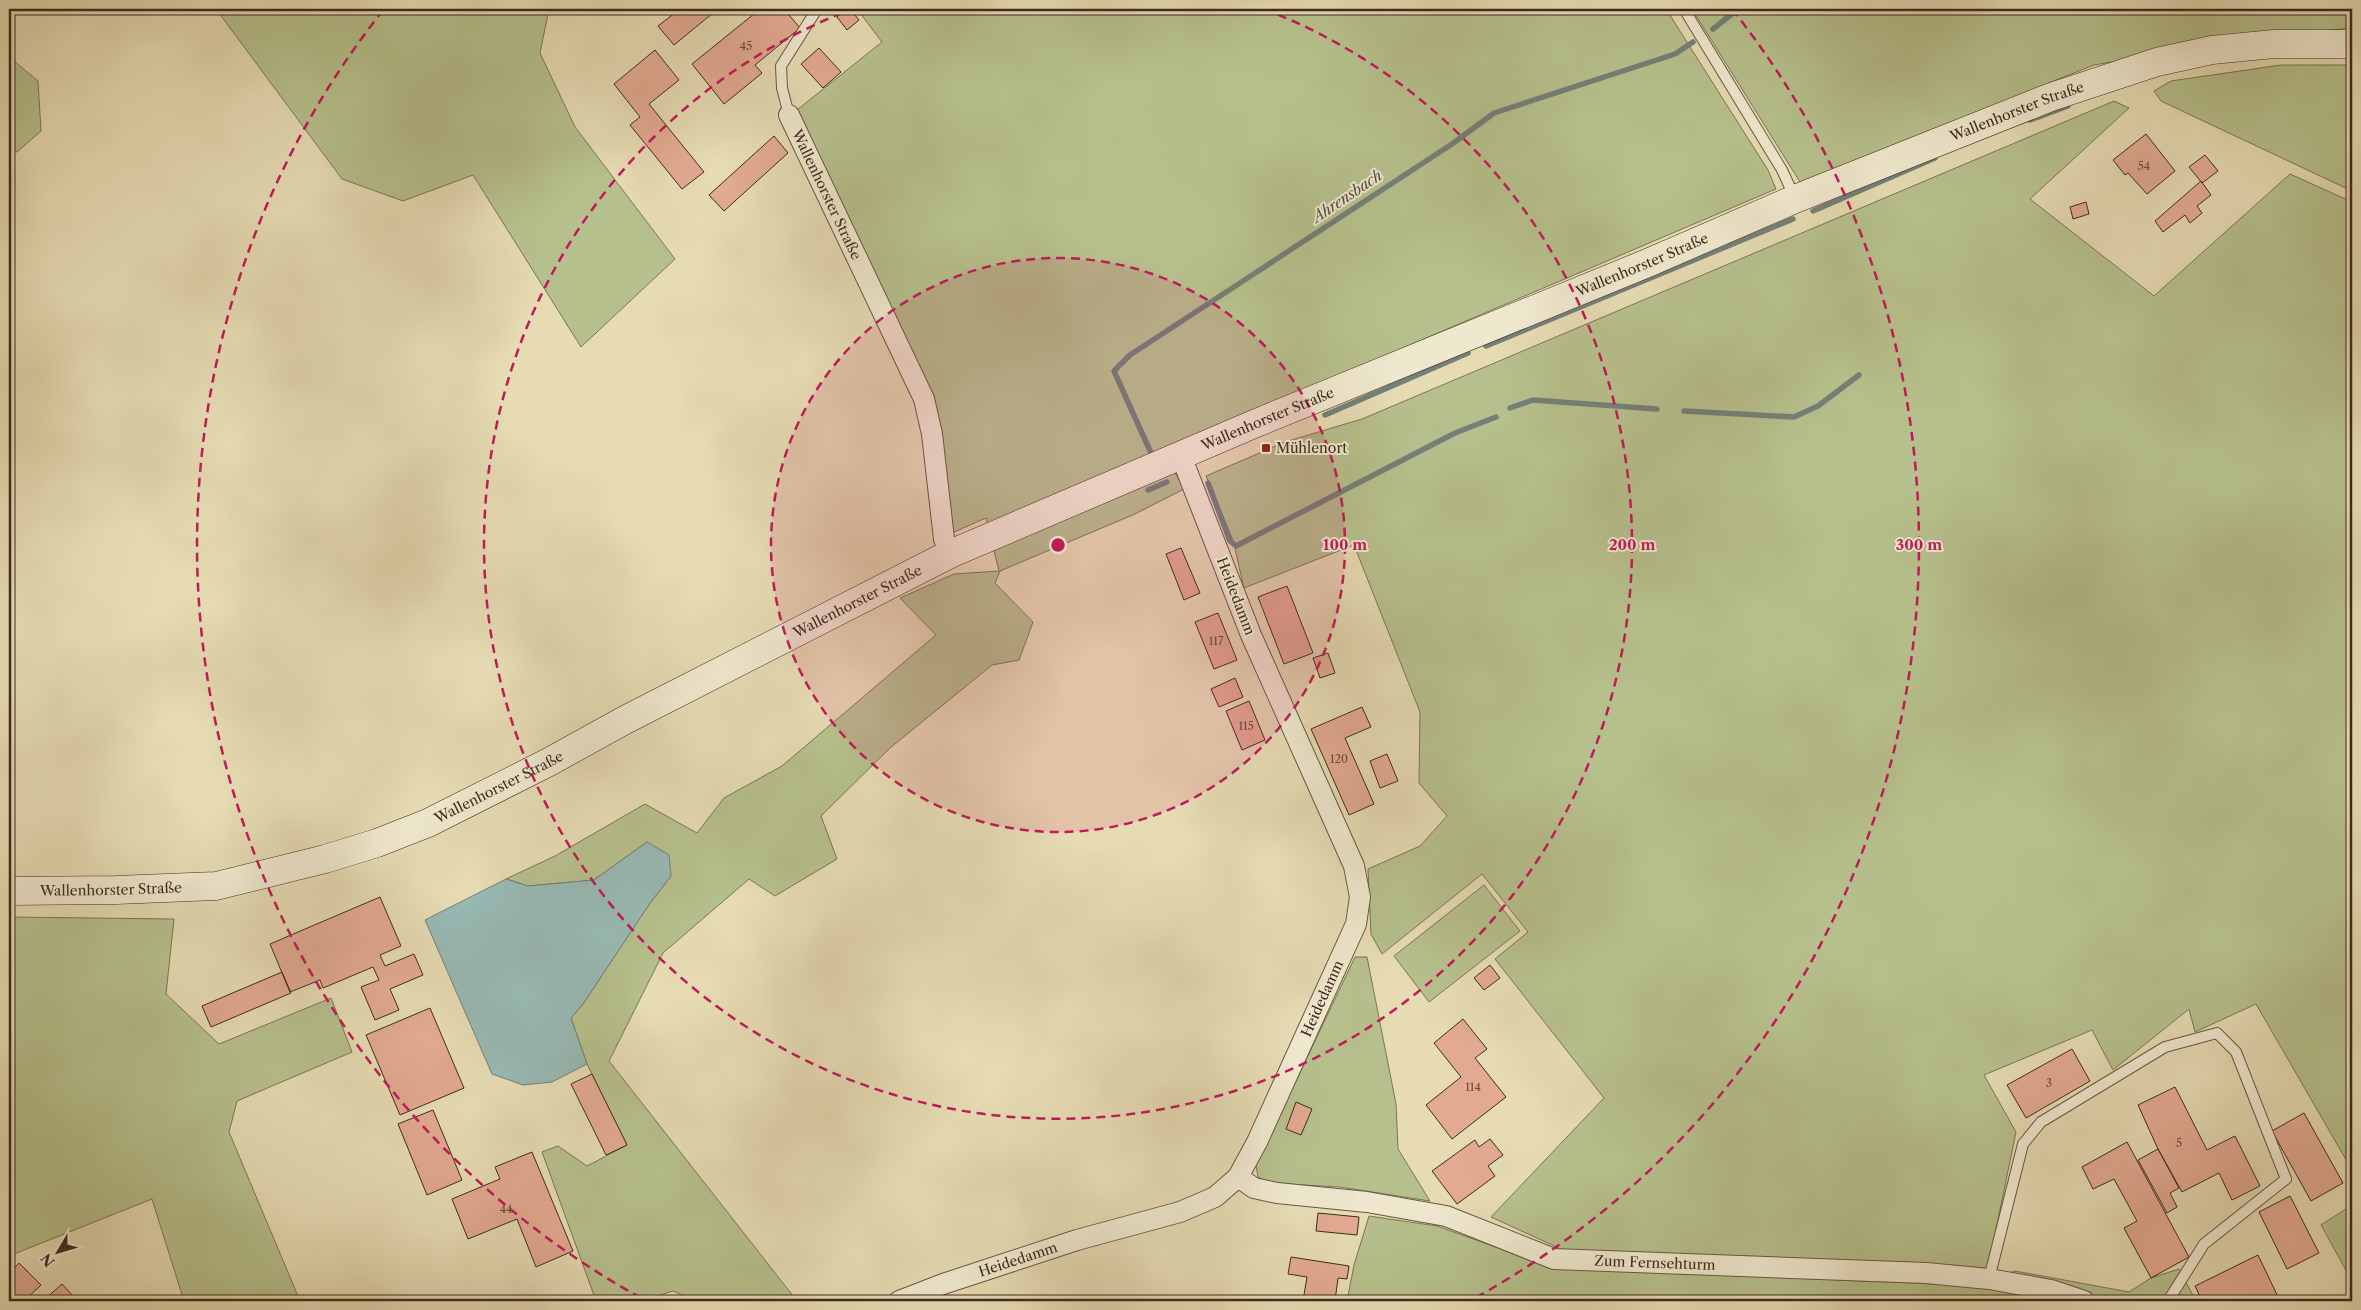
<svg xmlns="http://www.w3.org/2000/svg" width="2361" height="1310" font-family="'Libre Caslon Text',serif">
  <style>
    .green { fill: #b6c08c; stroke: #7a7555 }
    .water { fill: #98b9b4; stroke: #748078 }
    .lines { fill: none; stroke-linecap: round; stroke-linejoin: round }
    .stream { stroke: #748078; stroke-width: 5.5 }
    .building { fill: #e2aa91; stroke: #3f2a1e }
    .service-casing { stroke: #695643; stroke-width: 12 }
    .minor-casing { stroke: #695643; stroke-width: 22 }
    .secondary-casing { stroke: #3f2a1e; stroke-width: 29 }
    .service { stroke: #efe8ce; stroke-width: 10 }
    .minor { stroke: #efe8ce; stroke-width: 20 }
    .secondary { stroke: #efe8ce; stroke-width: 28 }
    .ring { fill: none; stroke: #c2185b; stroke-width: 2.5; stroke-dasharray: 9 6 }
    .poi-dot { fill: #8f2418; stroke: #efe8ce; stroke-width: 2 }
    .labels { text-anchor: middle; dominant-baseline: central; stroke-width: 4; stroke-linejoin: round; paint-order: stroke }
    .number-label { font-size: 11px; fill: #684a3b }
    .street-label { font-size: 14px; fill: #3f2a1e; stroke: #efe8ce }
    .poi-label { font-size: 14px; fill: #3f2a1e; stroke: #efe8ce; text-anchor: start }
    .water-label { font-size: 15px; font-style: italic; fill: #554e44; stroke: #efe8ce }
    .centre { fill: #c2185b; stroke: #efe8ce; stroke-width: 2.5 }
    .ring-label { font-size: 15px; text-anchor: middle; font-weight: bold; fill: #c2185b; stroke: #efe8ce; stroke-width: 4; stroke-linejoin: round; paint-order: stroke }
  </style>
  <rect width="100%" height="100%" fill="#e6dbb3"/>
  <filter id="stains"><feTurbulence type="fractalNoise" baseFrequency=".004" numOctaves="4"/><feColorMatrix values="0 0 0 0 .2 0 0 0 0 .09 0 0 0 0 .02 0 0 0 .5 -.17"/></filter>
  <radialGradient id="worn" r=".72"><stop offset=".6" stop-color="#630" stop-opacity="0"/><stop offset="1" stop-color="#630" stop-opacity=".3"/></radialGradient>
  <path class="green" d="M216 9H549L540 53 575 127 675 259 581 347 473 175 403 201 342 179Z
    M857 9H1666L1768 170 1776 189 1163 450 1184 489 1135 514 1000 571 995 583 1033 622 1019 660 992 665 890 748 821 816 837 859 775 896 749 879 663 953 609 1061 797 1301H695L673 1291 641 1301H591L595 1298 542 1152 558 1146 587 1166 627 1145 587 1064 571 1018 583 1004 650 903 671 876 647 842 594 880 528 886 506 879 555 856 645 804 697 833 724 798 782 766 936 635 900 598 954 574 999 571 986 518 952 533 941 447 797 110 882 42Z
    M1692 9H2352V28L2171 46 2124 60 2094 65 1800 182Z
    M9 57 38 81 41 131 17 152 9 151Z
    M2281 65H2352V191L2161 101 2154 91 2171 81Z
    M2114 101 2129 108 2030 199 2154 296 2290 174 2352 202V1170L2256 1004 2195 1032 2189 1009 2113 1070 2092 1030 1984 1075 2016 1132 1988 1268 1563 1250 1491 1217 1604 1098 1495 959 1528 932 1482 874 1382 954 1371 934 1368 869 1420 846 1447 816 1419 783 1420 712 1354 545 1244 588 1233 540 1206 476 1285 442 1362 419Z
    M1484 885 1520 931 1429 1002 1394 956Z
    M9 917 174 919 166 994 219 1044 331 998 352 1052 237 1101 229 1132 300 1301H184L152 1199 9 1256Z
    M1355 957H1367L1396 1104 1398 1149 1430 1201 1340 1187 1269 1183 1258 1177 1256 1165Z
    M2352 1205V1281L2321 1225Z
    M1369 1216 1437 1226 1554 1268 1985 1286 2056 1301H1483L1443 1298 1441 1301H1347L1354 1265Z
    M2179 1269 2196 1301H2104L2007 1274 2015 1271 2129 1292 2151 1278Z"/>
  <path class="water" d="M647 842 669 855 671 876 650 903 583 1004 571 1018 587 1064 552 1082 523 1085 492 1074 425 920 506 879 528 886 594 880Z"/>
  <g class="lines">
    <path class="stream" d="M1713 29 1738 9
      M2030 120 2068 106
      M1813 211 1935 158
      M1486 346 1793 219
      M1510 408 1533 400 1657 409
      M1684 411 1794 417 1818 406 1859 375
      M1325 415 1468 353
      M1151 453 1114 371 1130 355 1452 144 1494 113 1675 54 1693 42
      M1208 483 1230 541 1236 546 1455 433 1496 417
      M1148 490 1167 482"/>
  </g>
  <path class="building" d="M680 9H710L713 13 674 45 658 26Z
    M760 9H784L800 28 755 65 762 73 724 104 692 64Z
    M846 9H850L859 20 847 30 837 17Z
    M819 48 841 72 823 88 801 64Z
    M655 50 679 80 649 104 704 172 682 189 630 125 640 117 614 84Z
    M2146 134 2175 171 2147 194 2128 173 2125 175 2113 160Z
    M774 136 788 153 724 211 709 195Z
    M2205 155 2218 171 2202 183 2189 167Z
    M2201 181 2211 195 2197 206 2202 213 2190 223 2185 215 2163 232 2155 221Z
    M2086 202 2089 214 2073 219 2070 207Z
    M1181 548 1200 593 1184 600 1166 554Z
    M1287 586 1313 653 1284 664 1258 597Z
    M1218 613 1237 660 1214 669 1195 622Z
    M1328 653 1335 673 1320 678 1313 658Z
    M1235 678 1243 697 1219 707 1211 689Z
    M1249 701 1265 740 1242 750 1226 711Z
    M1362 707 1371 727 1345 738 1374 804 1349 815 1311 729Z
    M1387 754 1398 781 1380 788 1370 761Z
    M380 897 401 946 380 955 385 966 414 954 423 975 390 989 399 1010 375 1020 361 987 379 980 373 967 323 988 320 980 290 992 270 944Z
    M1490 965 1500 978 1484 990 1474 978Z
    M282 972 291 993 211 1027 202 1006Z
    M430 1008 464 1088 400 1115 366 1035Z
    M1463 1019 1487 1049 1475 1058 1506 1097 1452 1139 1426 1105 1461 1077 1434 1043Z
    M2072 1049 2090 1081 2026 1118 2007 1085Z
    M592 1074 627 1145 606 1155 571 1084Z
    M2175 1087 2207 1150 2235 1136 2260 1186 2232 1200 2219 1173 2182 1192 2158 1149 2138 1105Z
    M1296 1102 1312 1109 1301 1135 1286 1129Z
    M433 1110 462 1180 427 1195 398 1124Z
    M2304 1113 2343 1183 2311 1201 2272 1131Z
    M1490 1139 1503 1155 1488 1166 1495 1176 1457 1204 1432 1171 1475 1140 1479 1147Z
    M2127 1142 2189 1257 2151 1278 2124 1228 2137 1221 2114 1179 2093 1189 2082 1167Z
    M2158 1149 2179 1188 2170 1193 2177 1207 2167 1213 2138 1160Z
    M532 1152 573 1251 536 1267 517 1219 468 1239 452 1199 500 1179 495 1167Z
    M2290 1196 2319 1253 2287 1269 2259 1212Z
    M1318 1213 1359 1217 1357 1235 1316 1231Z
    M2258 1255 2280 1301H2202L2195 1286Z
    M1291 1257 1349 1266 1347 1279 1338 1278 1335 1301H1303L1307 1277 1288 1274Z
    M19 1263 41 1285 24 1301H9V1274Z
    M62 1284 75 1298 71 1301H43Z"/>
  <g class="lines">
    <defs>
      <path id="service" d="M1684 9 1782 170 1795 198
        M789 115 782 88 781 66 817 9
        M1989 1279 2023 1144 2041 1122 2165 1047 2217 1033 2236 1052 2286 1179 2204 1244 2168 1301"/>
      <g id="minor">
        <path id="s1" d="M789 115 924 399 932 434 944 539 950 554"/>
        <path id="s2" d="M1238 1177 1254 1188 1277 1193 1367 1202 1446 1216 1554 1259 1926 1273 1989 1279 2051 1290 2084 1301"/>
        <path id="s3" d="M899 1301 943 1284 1077 1240 1180 1212 1215 1197 1238 1177 1257 1142 1356 924 1360 897 1354 866 1251 635 1181 456"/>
      </g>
      <g id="secondary">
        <path id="s4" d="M9 891 116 890 216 886 325 859 377 843 428 823 549 762 625 720 950 554 1254 424 1650 262 1795 199 2051 97 2157 62 2212 50 2274 44H2352"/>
      </g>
    </defs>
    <use href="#service" class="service-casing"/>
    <use href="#minor" class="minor-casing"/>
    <use href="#secondary" class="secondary-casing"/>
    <use href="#service" class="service"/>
    <use href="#minor" class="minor"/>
    <use href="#secondary" class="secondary"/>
  </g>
  <circle cx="1058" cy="545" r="287" fill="#c2185b" fill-opacity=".12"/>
  <g class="ring">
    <circle cx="1058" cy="545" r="287"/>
    <path d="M1264 9A574 574 0 1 1 852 9"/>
    <path d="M641 1298A861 861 0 0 1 384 9M1732 9A861 861 0 0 1 1475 1298"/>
  </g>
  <rect class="poi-dot" x="1261" y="443" width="10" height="10" rx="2.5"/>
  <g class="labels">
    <g class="number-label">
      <text x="746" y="46">45</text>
      <text x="2144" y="166">54</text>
      <text x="1216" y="641">117</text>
      <text x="1246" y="726">115</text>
      <text x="1339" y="759">120</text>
      <text x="2049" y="1083">3</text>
      <text x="1473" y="1087">114</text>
      <text x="2179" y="1143">5</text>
      <text x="506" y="1209">44</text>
    </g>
    <g class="street-label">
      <text stroke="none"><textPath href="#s4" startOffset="2171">Wallenhorster Straße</textPath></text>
      <text stroke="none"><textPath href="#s1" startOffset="88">Wallenhorster Straße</textPath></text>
      <text stroke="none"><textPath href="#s4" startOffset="1766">Wallenhorster Straße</textPath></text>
      <text stroke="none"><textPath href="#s4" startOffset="1361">Wallenhorster Straße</textPath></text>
      <text transform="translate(1236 596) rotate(69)">Heidedamm</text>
      <text stroke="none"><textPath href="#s4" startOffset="912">Wallenhorster Straße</textPath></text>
      <text stroke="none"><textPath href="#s4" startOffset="508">Wallenhorster Straße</textPath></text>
      <text stroke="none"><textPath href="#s4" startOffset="102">Wallenhorster Straße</textPath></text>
      <text stroke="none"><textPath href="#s3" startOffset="561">Heidedamm</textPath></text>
      <text stroke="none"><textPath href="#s3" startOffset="126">Heidedamm</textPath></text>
      <text stroke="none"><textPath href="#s2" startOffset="431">Zum Fernsehturm</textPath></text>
    </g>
    <g class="poi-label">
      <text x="1276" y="448">Mühlenort</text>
    </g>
    <g class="water-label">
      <text transform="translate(1347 196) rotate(-34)">Ahrensbach</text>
    </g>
  </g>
  <circle cx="1058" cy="545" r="8" class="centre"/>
  <g class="ring-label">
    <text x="1345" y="550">100 m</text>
    <text x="1632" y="550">200 m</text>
    <text x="1919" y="550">300 m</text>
  </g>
  <rect width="2361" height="1310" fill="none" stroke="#e6dbb3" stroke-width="30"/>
  <rect x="10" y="10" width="2341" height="1290" fill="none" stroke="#3f2a1e" stroke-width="2.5"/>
  <rect x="15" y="15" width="2331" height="1280" fill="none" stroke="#3f2a1e"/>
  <g transform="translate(58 1252) rotate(232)" stroke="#efe8ce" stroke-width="4" paint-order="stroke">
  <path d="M0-4L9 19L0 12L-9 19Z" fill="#3f2a1e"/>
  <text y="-8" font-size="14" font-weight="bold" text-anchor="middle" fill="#3f2a1e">N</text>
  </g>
  <rect width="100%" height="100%" filter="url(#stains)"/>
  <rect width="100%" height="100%" fill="url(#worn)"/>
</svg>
